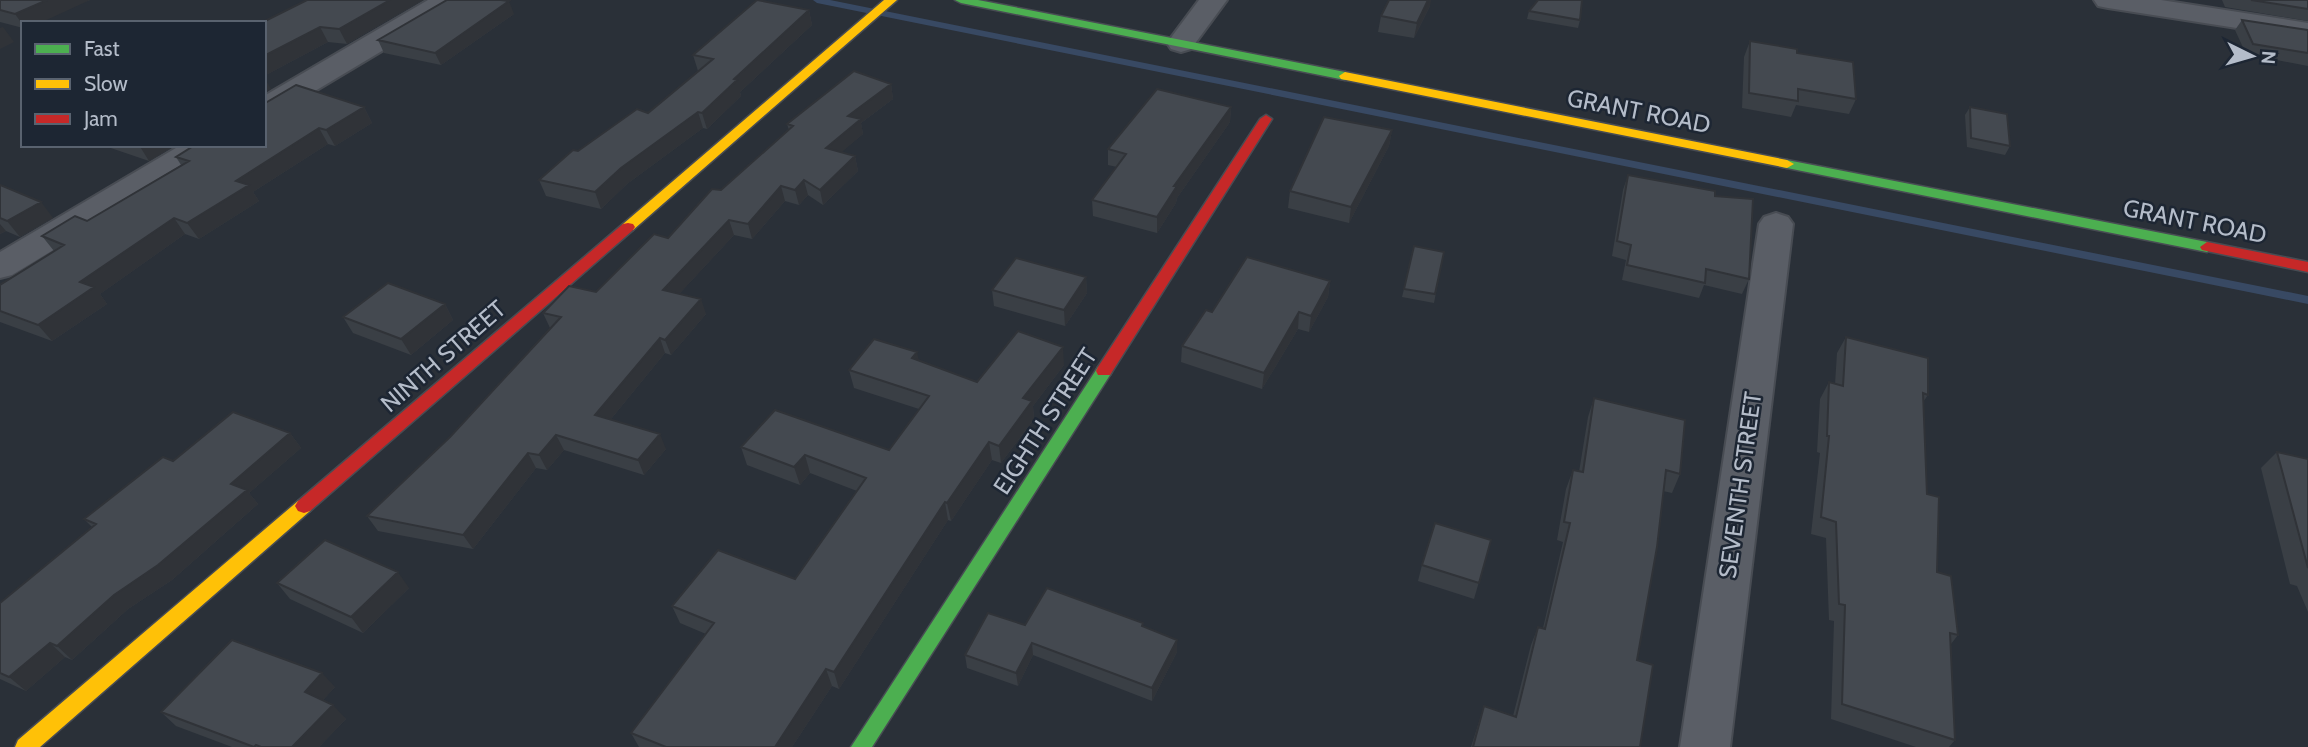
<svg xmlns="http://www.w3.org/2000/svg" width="2308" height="747" font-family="Cabin,sans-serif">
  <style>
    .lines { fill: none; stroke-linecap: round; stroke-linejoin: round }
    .stream { fill: #384963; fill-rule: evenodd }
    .street-casing { stroke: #484c53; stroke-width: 4 }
    .fast-casing { stroke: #484c53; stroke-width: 3 }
    .slow-casing { stroke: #484c53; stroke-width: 3 }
    .jam-casing { stroke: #484c53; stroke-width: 3 }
    .street { fill: #5a5e66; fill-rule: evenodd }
    .fast { fill: #4caf50; fill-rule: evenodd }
    .slow { fill: #ffc107; fill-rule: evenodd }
    .jam { fill: #c62828; fill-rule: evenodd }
    .wall { fill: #3a3f45 }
    .shaded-wall { fill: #303338 }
    .building { fill: #444950; stroke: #303338; stroke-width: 2 }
    .labels { text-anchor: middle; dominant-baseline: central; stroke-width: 5; stroke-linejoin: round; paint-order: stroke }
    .street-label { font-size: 24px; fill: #b4bcc9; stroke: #1d2633 }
  </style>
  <rect width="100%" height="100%" fill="#2a3038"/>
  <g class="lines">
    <path class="stream" d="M813 0H830L2308 296V304L817 3Z"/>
    <defs>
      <path id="street" d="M428 0H461L457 6 275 115 264 118V96Z
        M1199 0H1227L1191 49 1181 52 1171 49 1167 43Z
        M2094 0H2161L2308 23V39L2108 8 2098 6Z
        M181 145H220L215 152 12 275 0 278V252Z
        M1776 213 1788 217 1793 224 1730 747H1680L1759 224 1764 217Z"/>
      <path id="fast" d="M955 0H978L1345 72 1351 76 1345 80 961 3Z
        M1787 160 2207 242 2214 247 2207 252 1782 167 1780 164Z
        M1104 365 1112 371 1110 375 872 747H851L1098 367Z"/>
      <path id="slow" d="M884 0H897L633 230H623L621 227 623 224Z
        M1345 72 1787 160 1794 164 1787 168 1341 79 1339 76Z
        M304 499 310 501 313 506 310 511 40 747H15L18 740 298 501Z"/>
      <path id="jam" d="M1266 115 1272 119 1110 375H1098L1096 371 1098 367 1260 119Z
        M628 223 633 224 635 227 633 230 310 511 304 513 298 511 295 506 298 501 623 224Z
        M2207 242 2308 262V272L2202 250 2200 247Z"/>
    </defs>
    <use href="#street" class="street-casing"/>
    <use href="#fast" class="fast-casing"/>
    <use href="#slow" class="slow-casing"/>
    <use href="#jam" class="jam-casing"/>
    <use href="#street" class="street"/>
    <use href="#fast" class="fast"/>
    <use href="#slow" class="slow"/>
    <use href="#jam" class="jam"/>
  </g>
  <path class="wall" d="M0 0H90L23 23V28L0 22Z
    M307 0H423L347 44 328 42 264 76Z
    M2222 0H2308V21L2225 7Z
    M1430 6 1414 38 1378 32 1381 16Z
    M809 10 812 25 740 92 741 96 707 129 703 128 627 184 601 209 546 196 539 180 578 151 648 113 699 71H698L693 55Z
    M1529 11 1580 20 1578 28 1527 19Z
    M514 14 441 65 384 53 378 40Z
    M2242 20 2308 30V66L2246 54 2235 30Z
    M1750 41 1797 53 1856 99 1849 114 1796 105 1791 117 1742 108 1744 57Z
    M891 84 893 99 861 123 863 134 841 152 855 156 858 171 823 205 808 195 799 205 785 201 752 239 734 235 679 294 706 314 671 355 665 353 611 419 666 449 644 475 564 450 547 470 536 468 473 549 378 531 367 516 450 437 550 328 543 313 596 292 668 238 789 130 787 124Z
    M364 107 372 123 335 146 328 144 253 192 259 201 199 239 185 234 100 294 107 304 52 341 0 322V285L54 251 42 236 87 221 181 165 176 157Z
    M1231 107 1230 122 1177 198 1176 203 1157 233 1093 216 1092 200 1117 167 1108 165V149Z
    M1970 107 2010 146 2005 155 1967 147 1965 115Z
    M1392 130 1389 146 1349 223 1288 208 1290 191Z
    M102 145H176L149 161Z
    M1628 175 1715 196 1749 279 1742 294 1704 285 1699 298 1622 280 1626 260 1612 256 1623 190Z
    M0 185 53 218 20 237 6 231 0 234Z
    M1444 252 1434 303 1402 297 1404 289Z
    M1086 277 1087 293 1065 326 994 306 992 290Z
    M1330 281 1328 297 1309 332 1298 329 1262 389 1181 362 1182 346 1212 312Z
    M445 304 453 320 411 355 353 333 343 317Z
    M1846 337 1928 395 1923 402 1927 494 1937 572 1958 635 1951 644 1955 740 1949 747H1916L1831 719 1834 621 1829 620 1826 538 1811 534 1820 453 1817 452 1820 399 1829 382 1835 384 1837 353Z
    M919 361 977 382 1064 365 1033 406 1034 419 1001 463 992 460 951 521 948 520 839 689 832 686 792 747H639L631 733 706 634 680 623 672 606 795 579 857 491 810 473 800 485 747 465 741 447 889 450 919 409 854 388 849 370Z
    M1594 398 1680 474 1672 493 1663 491 1637 660 1640 747H1471L1484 706 1513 716 1531 645 1538 627 1543 628 1563 542 1557 540 1566 489 1573 470 1579 472 1588 417Z
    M290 433 301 448 249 493 258 504 172 580 128 609 72 660 65 657 26 691 0 679V603L92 527 84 519 173 461Z
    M2277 452 2308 459V612L2297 586 2290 584 2261 468Z
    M1491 540 1474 599 1418 581 1422 565Z
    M277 583 409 588 363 633 290 599Z
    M1143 623V626L1177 640V652L1152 701 1033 655 1018 686 967 668 965 655 1025 625Z
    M335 687 323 700 346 719 319 747H232L176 726 161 712Z"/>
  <path class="shaded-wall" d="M47 0H90L40 23H23V25L15 14Z
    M390 0H423L347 44 339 29Z
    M1428 0H1431L1430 6 1414 38 1417 23Z
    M509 1 514 14 441 65 435 53Z
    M809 10 812 25 740 92 741 96 707 129 702 113 734 79Z
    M3 27 14 42 0 49V28Z
    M320 27 328 42 264 76V56Z
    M264 77 271 89 264 94Z
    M891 84 893 99 861 123 863 134 829 163 826 148 848 116Z
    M364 107 372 123 335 146 326 130Z
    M1231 107 1230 122 1177 198 1176 203 1157 233V217L1174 186Z
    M698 112 703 128 627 184 601 209 595 192 621 168Z
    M319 128 328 144 253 192 259 201 199 239 187 223 236 181Z
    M1392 130 1389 146 1349 223 1351 207Z
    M139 145H176L149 161Z
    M855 156 858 171 823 205 820 190Z
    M804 180 808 195 799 205 795 190Z
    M781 186 785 201 752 239 748 224Z
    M41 202 53 218 20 237 7 221Z
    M174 218 185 234 100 294 107 304 52 341 38 325 80 282Z
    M729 220 734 235 669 305 663 290Z
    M0 224 6 231 0 234Z
    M1086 277 1087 293 1065 326 1064 310Z
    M1330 281 1328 297 1309 332 1311 316Z
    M701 299 706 314 671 355 665 340Z
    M445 304 453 320 411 355 401 339Z
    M1299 312 1298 329 1262 389 1264 373Z
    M660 338 665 353 602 430 595 415Z
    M1063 347 1064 365 1033 406 1034 419 1001 463 999 446 1023 398Z
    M917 352 921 370 912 358Z
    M290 433 301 448 249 493 258 504 172 580 128 609 72 660 57 646 231 484Z
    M660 434 666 449 644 475 638 460Z
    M556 435 564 450 547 470 539 455Z
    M989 442 992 460 951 521 947 503Z
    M528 453 536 468 473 549 463 535Z
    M805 455 810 473 800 485 794 467Z
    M945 502 948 520 839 689 834 672Z
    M398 572 409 588 363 633 351 617Z
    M1177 640V652L1152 701V688Z
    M50 643 65 657 26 691 9 677Z
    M1032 643 1033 655 1018 686 1016 673Z
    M826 669 832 686 792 747H775Z
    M322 673 335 687 318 706 305 692Z
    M333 705 346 719 319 747H292Z"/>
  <path class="building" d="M0 0H47L15 14 0 10Z
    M307 0H390L339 29 320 27 264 56V23H261Z
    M447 0H501L509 1 435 53 378 40Z
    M757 0 809 10 734 79 737 80 702 113 698 112 621 168 595 192 539 180 573 150 578 151 637 109 648 113 713 59 693 55Z
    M1389 0H1428L1417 23 1381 16Z
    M1538 0H1582L1580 20 1529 11Z
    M2251 0H2308V9Z
    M2242 20 2308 30V53L2253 44Z
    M1750 41 1797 49V53L1853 62 1856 99 1798 89V101L1749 93Z
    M854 71 891 84 848 116 861 119 826 148 855 156 820 190 804 180 795 190 781 186 748 224 729 220 663 290 701 299 665 340 660 338 595 415 660 434 638 460 556 435 539 455 528 453 463 535 367 516 450 437 561 317 543 313 569 286 596 292 654 234 668 238 712 189 721 190 793 126 787 124Z
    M296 85 364 107 326 130 319 128 236 181 249 185 187 223 174 218 80 282 94 287 38 325 0 311V285L64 245 42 236 75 216 87 221 189 161 176 157 195 145H264V102H267Z
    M1157 89 1231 107 1174 186H1177L1157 217 1092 200 1126 154 1108 149Z
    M1970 107 2007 114 2010 146 1971 138Z
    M1324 117 1392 130 1351 207 1290 191Z
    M1628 175 1715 191V196L1753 199 1749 279 1706 269 1705 283 1627 265 1631 245 1617 241Z
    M0 185 41 202 7 221 0 218Z
    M1414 246 1444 252 1435 294 1404 289Z
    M1247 257 1330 281 1311 316 1299 312 1264 373 1182 346 1206 310 1212 312Z
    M1016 258 1086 277 1064 310 992 290Z
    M388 283 445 304 401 339 343 317Z
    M1018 331 1063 347 1023 398 1032 401 999 446 989 442 947 503 945 502 834 672 826 669 775 747H666L631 733 714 623 672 606 718 550 795 579 866 478 805 455 794 467 741 447 775 410 889 450 929 396 849 370 874 339 917 352 912 358 977 382Z
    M1846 337 1928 358V395L1923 393 1927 494 1939 497 1937 572 1951 576 1958 635 1950 633 1955 740 1842 704 1845 605 1839 604 1836 522 1821 517 1829 436H1827L1829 382 1843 386Z
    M1594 398 1685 420 1680 474 1666 470 1657 547 1637 660 1653 665 1640 747H1473L1484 706 1516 717 1538 627 1545 629 1570 523 1564 522 1573 470 1583 472Z
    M233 412 290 433 231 484 247 490 158 565 114 595 57 646 50 643 9 677 0 673V603L96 524 84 519 163 457 173 461Z
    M2277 452 2308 459V568Z
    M1435 523 1491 540 1479 583 1422 565Z
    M325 540 398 572 351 617 277 583Z
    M1047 588 1143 623 1142 626 1177 640 1152 688 1032 643 1016 673 965 655 988 613 1025 625Z
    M232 640 322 673 305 692 333 705 292 747H261L256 745 254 747 161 712Z"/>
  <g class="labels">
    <g class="street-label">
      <text transform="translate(1639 111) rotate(11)">GRANT ROAD</text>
      <text transform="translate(2195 221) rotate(11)">GRANT ROAD</text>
      <text transform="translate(443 356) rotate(-41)">NINTH STREET</text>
      <text transform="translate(1045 421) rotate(-57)">EIGHTH STREET</text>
      <text transform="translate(1740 485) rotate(-82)">SEVENTH STREET</text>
    </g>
  </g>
  <rect x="21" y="21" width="245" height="126" fill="#1d2633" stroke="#59626f" stroke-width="2"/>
  <rect x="35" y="44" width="35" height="10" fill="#4caf50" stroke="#59626f" stroke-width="2"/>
  <text x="84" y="56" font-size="21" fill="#b4bcc9">Fast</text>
  <rect x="35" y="79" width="35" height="10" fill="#ffc107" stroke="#59626f" stroke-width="2"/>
  <text x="84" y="91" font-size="21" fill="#b4bcc9">Slow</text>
  <rect x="35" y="114" width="35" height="10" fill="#c62828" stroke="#59626f" stroke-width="2"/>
  <text x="84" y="126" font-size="21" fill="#b4bcc9">Jam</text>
  <g transform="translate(2252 56) rotate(95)" stroke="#1d2633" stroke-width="5" paint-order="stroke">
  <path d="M0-5L12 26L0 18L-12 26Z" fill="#b4bcc9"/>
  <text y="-10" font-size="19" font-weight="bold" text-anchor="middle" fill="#b4bcc9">N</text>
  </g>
</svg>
